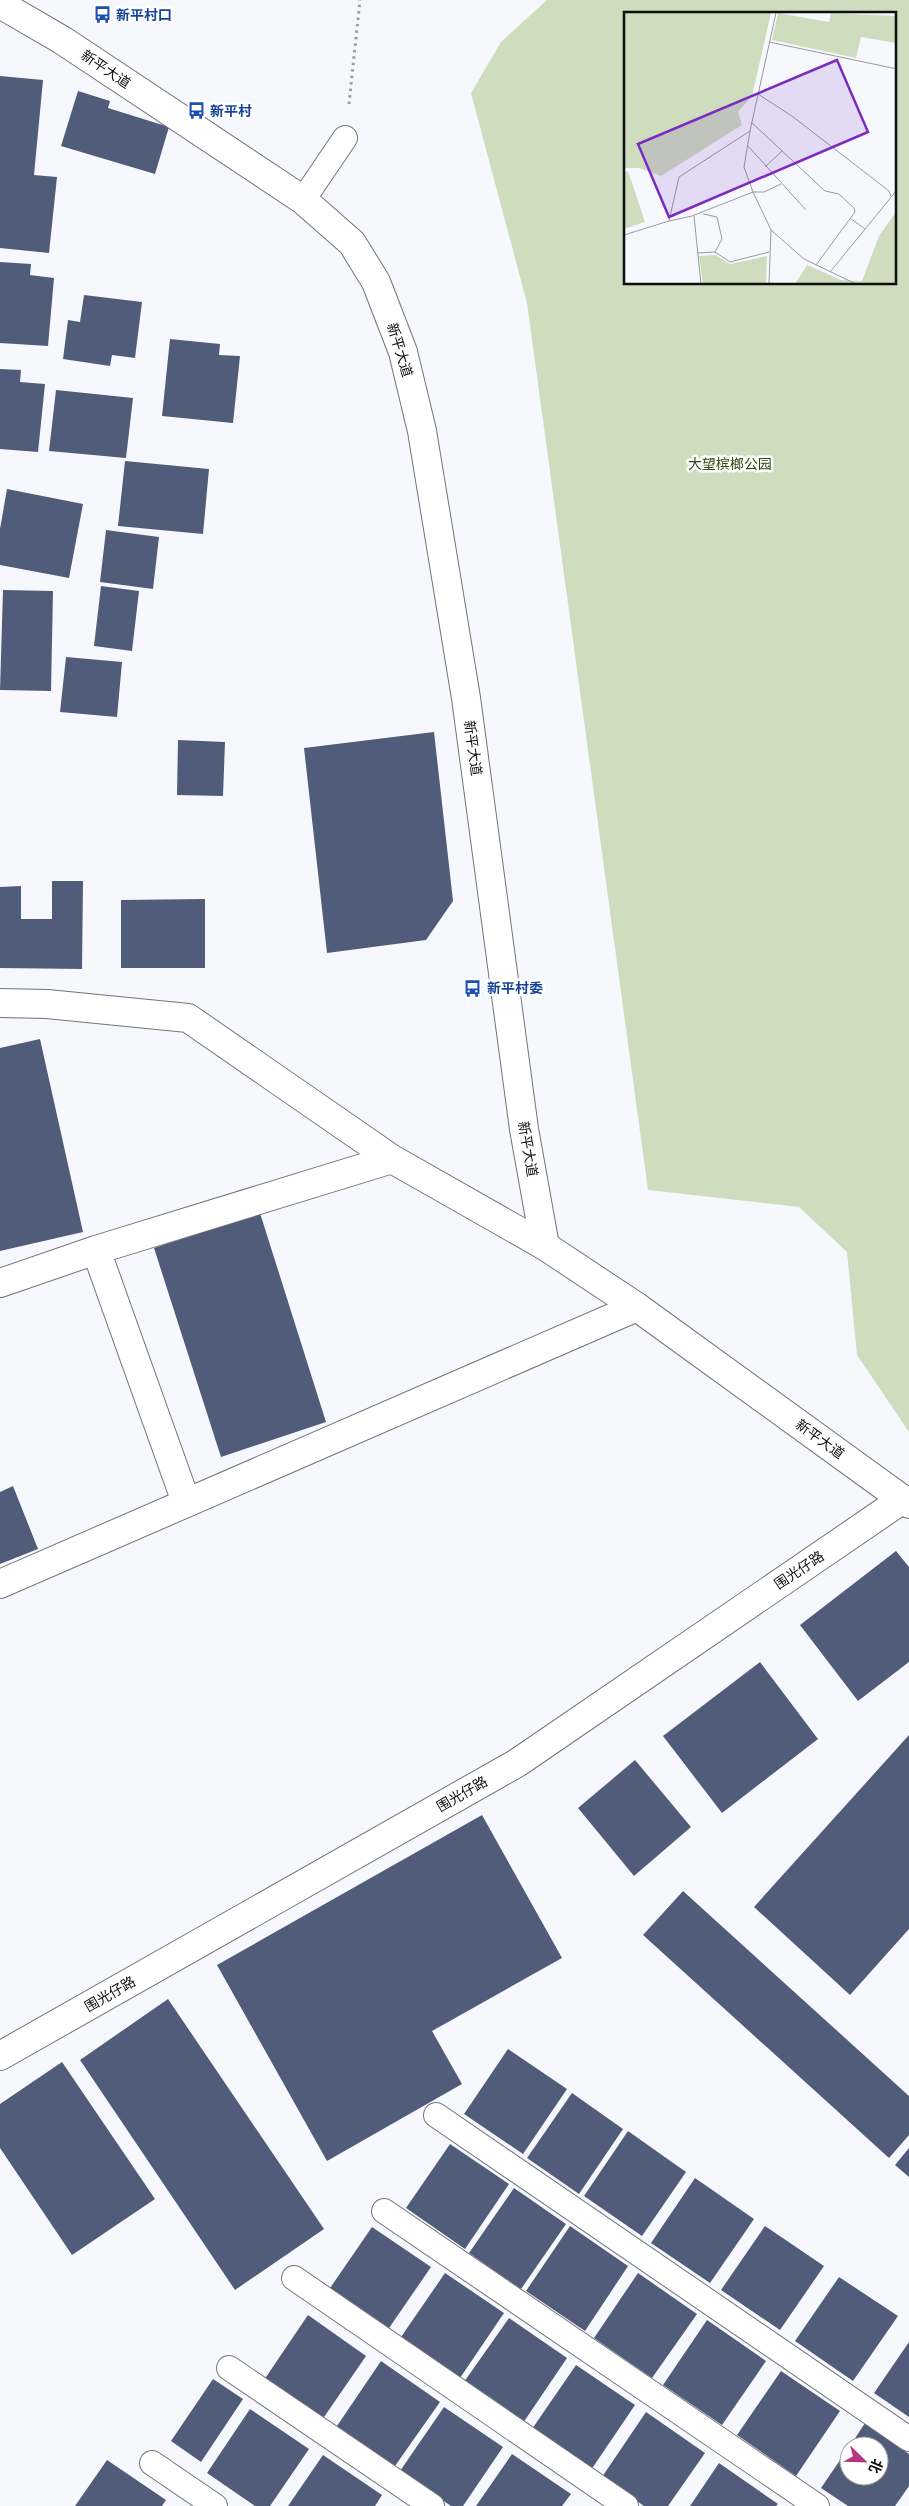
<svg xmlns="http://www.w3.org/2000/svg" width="909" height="2506" font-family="'DejaVu Sans','Noto Sans SC',sans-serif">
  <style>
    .green { fill: #ceddbe; fill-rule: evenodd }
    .building { fill: #515c7a }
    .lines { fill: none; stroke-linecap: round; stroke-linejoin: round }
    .service-casing { stroke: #717479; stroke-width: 26 }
    .minor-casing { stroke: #717479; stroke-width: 30 }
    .tertiary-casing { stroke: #717479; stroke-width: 30 }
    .path { stroke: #9c9da1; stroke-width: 3; stroke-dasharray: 2.5 4; stroke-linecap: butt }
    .service { stroke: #fff; stroke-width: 24 }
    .minor { stroke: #fff; stroke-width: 28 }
    .tertiary { stroke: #fff; stroke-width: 28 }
    .labels { text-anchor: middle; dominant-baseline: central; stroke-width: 5; stroke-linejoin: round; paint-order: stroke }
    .transit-label { font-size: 14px; font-weight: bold; fill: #164399; stroke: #fff; text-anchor: start }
    .street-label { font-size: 14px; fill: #0e0e10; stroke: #fff }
    .park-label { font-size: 14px; fill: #324714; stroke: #fff }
    .inset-road { fill: none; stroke: #999a9f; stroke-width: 1 }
    .view { fill: #7b2cbf; fill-opacity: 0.15; stroke: #7b2cbf; stroke-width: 2.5 }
    .inset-edge { fill: none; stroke: #0e0e10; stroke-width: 2.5 }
  </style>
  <rect width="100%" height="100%" fill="#f6f8fe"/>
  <path class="green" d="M547 0H909V1432L857 1355 847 1252 799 1207 648 1190 527 303 471 93 501 42ZM625 14H895V284H625Z"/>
  <path class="building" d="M0 76 43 80 34 175 57 177 49 253 0 248Z
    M78 91 110 101 108 108 169 127 155 174 61 146Z
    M0 262 31 264 30 275 54 278 48 346 0 343Z
    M84 295 142 302 135 358 112 355 110 366 63 359 68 320 80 322Z
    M170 339 220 344 219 355 240 356 233 423 162 416Z
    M0 369 21 370 20 382 45 384 38 452 0 449Z
    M56 390 133 398 126 458 49 451Z
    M125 461 209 469 203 534 118 526Z
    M7 489 83 504 69 578 0 565V529Z
    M106 530 159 537 153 589 100 582Z
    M101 586 139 591 132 651 94 646Z
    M3 590 53 591 51 691 0 690Z
    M66 657 122 662 117 717 60 712Z
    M434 732 453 901 426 940 327 953 304 748Z
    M178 740 225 742 223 796 177 795Z
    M52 881H83L82 969 0 968V887L21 886V919H52Z
    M205 899V968H121V900Z
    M40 1039 83 1232 0 1251V1048Z
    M260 1213 326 1422 221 1457 154 1248Z
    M13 1486 38 1549 0 1564V1492Z
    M896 1551 909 1567V1662L858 1701 800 1625Z
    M760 1662 818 1739 722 1813 663 1736Z
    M909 1735V1929L850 1995 754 1907Z
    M635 1760 691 1827 634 1876 578 1808Z
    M482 1815 562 1958 432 2031 462 2084 327 2161 217 1965Z
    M683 1891 909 2096V2135L889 2158 643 1935Z
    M168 1999 324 2229 235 2290 80 2060Z
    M508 2049 567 2089 523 2154 464 2114Z
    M62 2062 155 2199 72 2255 0 2148V2104Z
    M572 2093 623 2129 579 2194 527 2158Z
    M628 2131 686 2172 642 2236 584 2196Z
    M450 2144 509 2184 465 2249 406 2208Z
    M909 2148V2177L895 2165Z
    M695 2178 754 2219 710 2283 651 2243Z
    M514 2188 566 2224 521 2289 469 2253Z
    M570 2226 628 2266 585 2331 526 2291Z
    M765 2226 824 2266 780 2330 721 2290Z
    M372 2227 431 2267 387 2331 328 2291Z
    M445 2273 504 2313 460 2378 401 2337Z
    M638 2273 697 2314 652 2378 594 2338Z
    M839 2277 898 2316 853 2381 795 2341Z
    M308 2315 366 2356 322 2420 264 2380Z
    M509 2318 567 2358 523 2423 464 2382Z
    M707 2320 766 2361 722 2425 663 2385Z
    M909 2342V2417L874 2393Z
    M381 2361 440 2402 395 2466 337 2426Z
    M576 2365 635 2405 591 2470 532 2429Z
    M781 2371 840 2411 796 2476 737 2435Z
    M213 2379 243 2399 201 2462 171 2441Z
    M444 2407 503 2447 463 2506H451L400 2471Z
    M250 2409 309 2449 270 2506H255L207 2473Z
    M646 2412 705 2453 668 2506H644L602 2477Z
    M865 2423 909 2454V2486L895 2506H848L821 2488 849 2447V2476H879V2446H850Z
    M512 2454 571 2494 562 2506H476Z
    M323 2455 382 2495 375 2506H288Z
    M107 2460 166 2500 162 2506H75Z
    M719 2463 778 2504 776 2506H690Z"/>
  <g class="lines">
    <defs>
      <path id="service" d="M303 200 345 138
        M436 2115 909 2439
        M384 2211 817 2506
        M294 2278 626 2506
        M229 2368 432 2506
        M152 2463 215 2506"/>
      <path id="minor" d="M0 1003 47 1004 188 1018 392 1159 545 1246
        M96 1250 186 1502
        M0 1283 96 1250 392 1159
        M0 1584 637 1307
        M0 2056 517 1763 903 1499"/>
      <path id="tertiary" d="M0 4 62 40 303 200 352 243 376 282 403 352 422 431 466 698 524 1129 545 1246 637 1307 909 1504"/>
    </defs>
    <use href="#service" class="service-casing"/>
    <use href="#minor" class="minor-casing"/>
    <use href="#tertiary" class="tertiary-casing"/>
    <path class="path" d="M349 104 360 0"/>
    <use href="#service" class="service"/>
    <use href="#minor" class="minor"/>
    <use href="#tertiary" class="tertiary"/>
  </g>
  <defs>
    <symbol id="bus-bare" viewBox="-9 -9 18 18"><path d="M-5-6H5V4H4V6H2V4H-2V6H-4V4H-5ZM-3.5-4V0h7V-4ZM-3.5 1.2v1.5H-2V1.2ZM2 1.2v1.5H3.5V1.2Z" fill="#1a4fb4" stroke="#fff" stroke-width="2.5" paint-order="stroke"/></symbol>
  </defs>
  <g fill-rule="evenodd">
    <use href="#bus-bare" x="90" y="2" width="25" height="25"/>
    <use href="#bus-bare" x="184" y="98" width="25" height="25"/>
    <use href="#bus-bare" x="460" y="976" width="25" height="25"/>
  </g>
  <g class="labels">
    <g class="transit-label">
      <text x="116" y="15">新平村口</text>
      <text x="210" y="111">新平村</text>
      <text x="487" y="988">新平村委</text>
    </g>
    <g class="street-label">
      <text transform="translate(106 69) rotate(34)">新平大道</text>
      <text transform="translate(400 350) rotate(73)">新平大道</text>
      <text transform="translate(473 748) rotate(82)">新平大道</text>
      <text transform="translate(528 1149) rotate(80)">新平大道</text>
      <text transform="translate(820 1439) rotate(36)">新平大道</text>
      <text transform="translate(799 1570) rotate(-34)">围光仔路</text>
      <text transform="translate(462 1794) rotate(-30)">围光仔路</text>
      <text transform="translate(110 1994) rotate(-30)">围光仔路</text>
    </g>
    <g class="park-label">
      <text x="730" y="464">大望槟榔公园</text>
    </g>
  </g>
  <g transform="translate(624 12)">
    <rect width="272" height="272" fill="#f6f8fe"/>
    <path d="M0 1H147L128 84 114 100 118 113 37 164 15 156H0ZM154 1 205 10 207 1 272 4V31L237 25 232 46 148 28ZM4 159 21 210 0 217V160ZM272 200V272H171L183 253 217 268 238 269 255 224ZM91 243 106 252 143 244 142 272H79L75 244Z" fill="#ceddbe"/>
    <path class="inset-road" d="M145 30 273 57M134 82 168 104 265 179 267 184M127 110 201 179 215 182 230 196 231 200 192 253M124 134 182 198M141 155 158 139M70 204 77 272M226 206 241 217M45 209 68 204 129 180 120 155 126 119M147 218 180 247 232 272M0 223 45 209 55 165 126 119 152 1M91 240 106 250 145 240M73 241 91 240 98 227 93 205 79 202M206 260 273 178M145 272 147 218 129 180H140L157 172"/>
    <path class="view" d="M213 48 244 120 45 205 14 132Z"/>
    <rect width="272" height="272" class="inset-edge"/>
  </g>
  <g transform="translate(864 2461) rotate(113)"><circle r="24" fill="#ffffff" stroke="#9f9f9f"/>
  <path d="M0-4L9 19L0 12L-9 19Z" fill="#b7357f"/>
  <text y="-8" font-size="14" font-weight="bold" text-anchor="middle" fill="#0e0e10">北</text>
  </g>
</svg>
